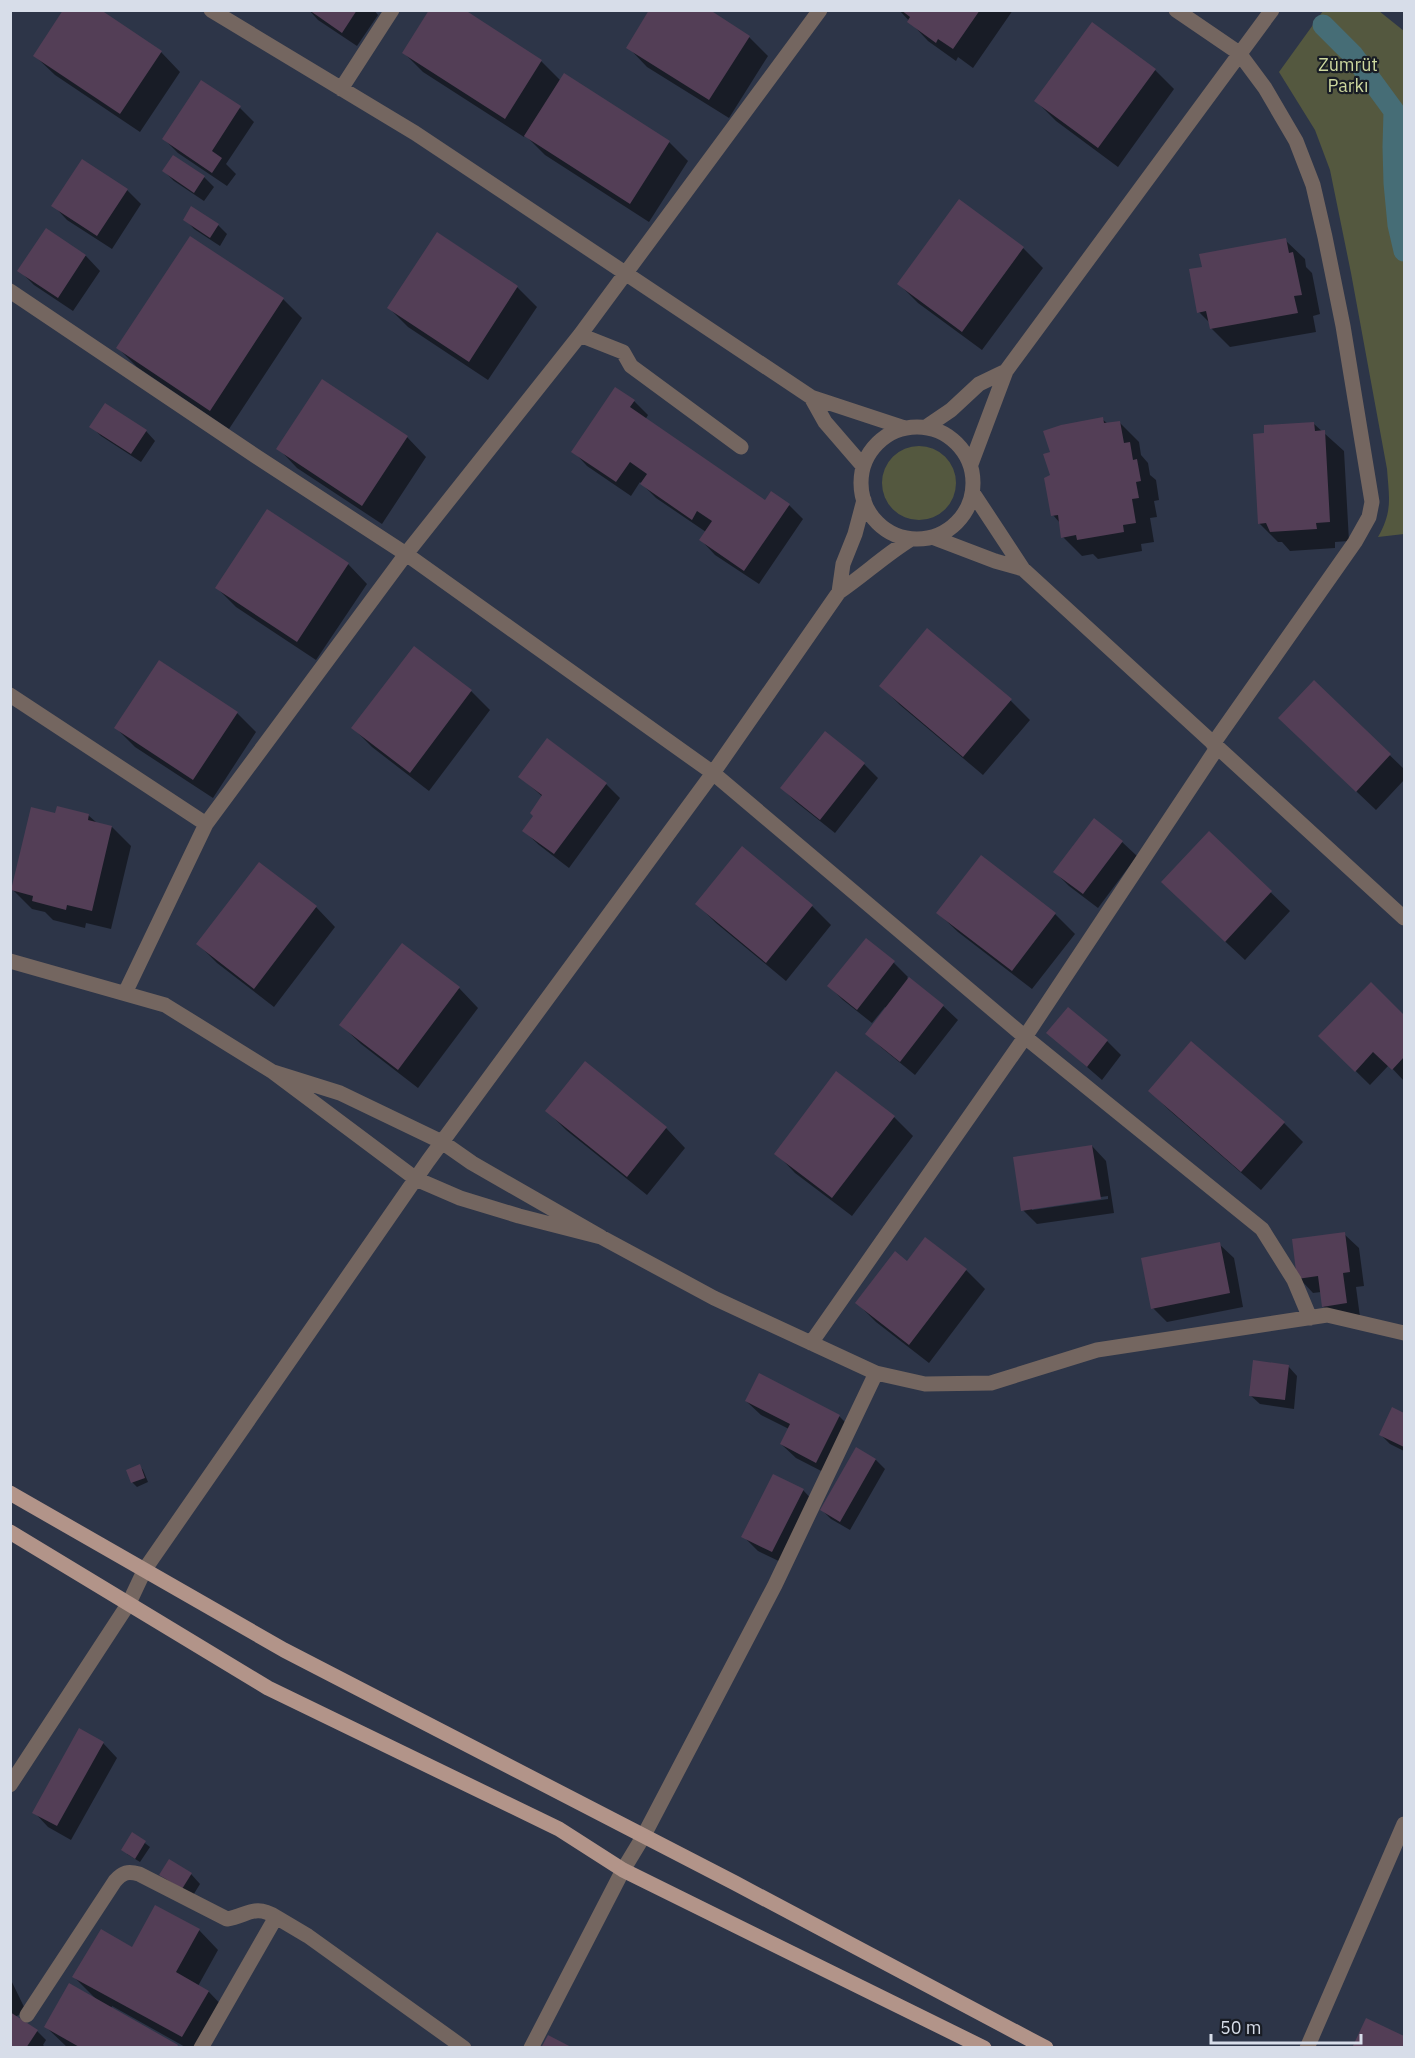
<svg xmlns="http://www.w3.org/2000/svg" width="1415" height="2058" font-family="'IBM Plex Sans',sans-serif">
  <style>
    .green { fill: #54583f }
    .shadow { fill: #0007; fill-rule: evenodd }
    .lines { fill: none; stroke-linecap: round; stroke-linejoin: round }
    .canal { stroke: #466d76; stroke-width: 21 }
    .building { fill: #533e56 }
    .minor { stroke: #746660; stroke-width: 15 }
    .major { stroke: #b29489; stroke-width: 15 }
    .labels { text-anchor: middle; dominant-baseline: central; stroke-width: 4.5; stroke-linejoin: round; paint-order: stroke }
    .park-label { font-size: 18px; fill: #cdd79e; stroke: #191d25 }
  </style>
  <rect width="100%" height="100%" fill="#2d3548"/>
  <path class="green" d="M1323 11H1379L1404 31V534L1378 537C1393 511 1389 497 1387 469L1351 273 1330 170 1315 130 1279 72Z
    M882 483a37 37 0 1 1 74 0a37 37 0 1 1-74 0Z"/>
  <path class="shadow" d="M309 10H374L378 15 357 46 318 20Z
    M899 10H1013L973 68 958 57 956 61 928 41Z
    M749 37 768 56 729 118 647 67 628 47Z
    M161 52 180 72 140 132 55 75 35 56Z
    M404 53 541 61 561 81 669 142 688 161 649 222 545 155 525 135 524 137 423 72Z
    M1155 70 1174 89 1118 167 1056 121 1036 101Z
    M240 108 254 122 226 164 236 174 227 186 178 153 164 139Z
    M174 157 204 177 214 187 204 201 174 181 164 171Z
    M127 190 141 204 112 249 67 220 53 205Z
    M959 201 1023 248 1043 268 982 350 918 303 899 284Z
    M185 219 218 225 227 234 220 246 194 229Z
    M46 230 86 256 100 271 73 311 34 285 19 270Z
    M437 234 517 287 537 307 488 380 408 327 389 308Z
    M1285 240 1305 259 1306 267 1312 273 1320 314 1313 316 1316 332 1230 347 1211 328 1210 323 1199 312 1203 268Z
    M283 299 302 318 229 429 137 367 118 348Z
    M634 401 648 415 645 420 765 502 789 505 803 519 759 584 715 555 701 540 706 532 656 498 640 482 631 496 587 466 573 451Z
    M1102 419 1108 424 1119 422 1139 442 1141 455 1148 463 1150 475 1156 480 1159 500 1154 501 1157 517 1150 518 1154 542 1141 544 1142 551 1098 559 1093 554 1082 556 1063 537 1060 523 1053 515 1052 453Z
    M1314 424 1344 451 1349 541 1335 542V548L1290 551 1282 542H1278L1259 523Z
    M91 426 146 431 155 441 141 462 101 436Z
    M407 437 426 457 382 524 297 468 278 448Z
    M348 564 367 584 316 660 236 607 217 588Z
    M927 630 1011 701 1030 720 983 775 900 705 881 686Z
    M414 648 471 691 490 710 429 791 372 747 353 728Z
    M1314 682 1404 769V780L1376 810 1299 737Z
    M237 713 256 732 213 798 135 747 116 728Z
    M864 764 878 778 835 833 796 802 782 788Z
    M520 777 606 784 620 798 569 868 539 845 524 831 535 816 543 797Z
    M56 815H88L97 823 112 827 131 846 111 929 86 923 85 928 53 920 45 912 32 909 13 890Z
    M1209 833 1290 911 1245 960 1182 901Z
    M1122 842 1137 856 1098 908 1069 886 1055 872Z
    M742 848 812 906 831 925 786 981 716 923 697 904Z
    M981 857 1055 914 1075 934 1032 989 958 932 938 913Z
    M259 864 316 907 335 927 274 1007 217 963 198 944Z
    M866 940 894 963 908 977 907 978 943 1006 958 1020 915 1075 882 1048 867 1034 887 1009 885 1007 872 1023 843 1000 829 986Z
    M402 945 459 988 478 1008 418 1088 361 1044 341 1025Z
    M1371 984 1404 1017V1081L1389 1065 1370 1085 1320 1036Z
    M1068 1009 1107 1041 1121 1055 1102 1080 1048 1033Z
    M585 1063 666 1128 685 1148 647 1195 566 1130 547 1111Z
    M1150 1091 1284 1123 1303 1142 1261 1190 1169 1110Z
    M894 1117 913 1136 852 1216 795 1173 776 1153Z
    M1092 1146 1106 1161 1114 1213 1037 1224 1023 1210ZM1108 1196V1199L1032 1210V1207Z
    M1344 1234 1359 1248 1364 1286 1356 1287 1360 1317 1338 1320 1323 1306 1321 1292 1313 1293 1299 1278Z
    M1219 1244 1234 1258 1243 1307 1167 1322 1153 1308Z
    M907 1263 966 1270 985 1289 929 1363 876 1322 857 1303Z
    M1288 1366 1297 1376 1294 1409 1260 1404 1250 1395Z
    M746 1401 839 1416 854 1431 831 1476 796 1458 781 1444 789 1429 761 1415Z
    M1393 1409 1404 1415V1451L1390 1444 1381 1435Z
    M856 1449 876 1460 885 1469 850 1530 831 1519 822 1510Z
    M139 1466 143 1470 148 1482 137 1487 132 1482Z
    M803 1490 817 1505 787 1565 758 1551 743 1536Z
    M103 1743 117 1758 71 1840 48 1827 34 1812Z
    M133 1834 150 1847 140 1862 127 1854Z
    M191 1874 200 1884 192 1897 170 1884 161 1875Z
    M199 1930 218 1950 198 1986 209 1992 228 2012 207 2048H187L112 2006 111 2009 178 2048H68L46 2027 97 2000 74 1977 133 1949Z
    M10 1978 26 2011 15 2017 37 2031 46 2040 43 2045 46 2048H10Z"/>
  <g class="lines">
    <path class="canal" d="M1323 25 1353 55 1394 111 1393 147 1394 183 1398 225 1404 251"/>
  </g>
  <path class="building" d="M63 10H101L162 51 120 114 33 56Z
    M309 10H357L342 33Z
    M429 10H465L542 60 505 119 402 53Z
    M649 10H710L750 36 709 100 626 48Z
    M901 10H980L953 49 938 39 936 43 907 22 910 17Z
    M1092 22 1156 69 1098 148 1034 101Z
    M564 73 670 141 630 204 524 136Z
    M201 80 241 106 212 151 222 158 212 173 162 139Z
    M173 155 205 176 194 193 162 171Z
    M82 159 128 189 97 236 51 206Z
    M959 199 1024 247 962 332 897 284Z
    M191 206 219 224 210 238 183 220Z
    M46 228 86 255 58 298 17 271Z
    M437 232 518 286 469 362 387 308Z
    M190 236 284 298 210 411 116 348Z
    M1286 238 1289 253 1293 252 1302 295 1294 296 1298 313 1210 329 1206 311 1197 313 1189 269 1202 267 1199 254Z
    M322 379 408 436 362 506 276 449Z
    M615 387 635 400 630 407 765 500 771 491 790 504 744 571 699 540 712 521 697 511 692 520 640 484 647 474 630 462 616 482 571 452Z
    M105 403 147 430 131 454 89 427Z
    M1103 417 1104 423 1120 421 1124 443 1130 442 1133 460 1137 459 1141 481 1136 482 1139 498 1132 499 1136 523 1123 525 1124 532 1077 540 1076 535 1061 538 1058 515 1051 516 1044 478 1050 475 1043 454 1050 452 1043 431 1061 425Z
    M1314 422 1315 431 1325 430 1330 522 1316 523 1317 529 1270 532 1266 523 1258 524 1253 434 1264 433V425Z
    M267 509 349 563 297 642 215 588Z
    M927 628 1012 699 963 757 879 686Z
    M414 646 472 690 410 773 351 728Z
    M159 660 238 712 193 780 114 728Z
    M1314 680 1391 754 1356 792 1278 718Z
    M825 731 865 763 820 820 780 788Z
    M547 738 607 783 554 854 522 831 533 816 530 813 542 795 518 777Z
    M57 806 89 814 88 820 112 826 92 911 67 905 66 910 32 901 33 896 11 890 31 807 55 813Z
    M1094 818 1123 841 1083 894 1053 872Z
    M1209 831 1272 891 1225 942 1161 882Z
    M742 846 813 905 766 963 695 904Z
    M981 855 1056 913 1012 971 936 913Z
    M259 862 317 906 254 989 196 944Z
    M866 938 895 961 857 1010 827 986Z
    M402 943 460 987 398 1070 339 1025Z
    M909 977 944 1005 900 1062 865 1034Z
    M1371 982 1404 1015V1057L1392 1070 1373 1052 1355 1072 1318 1036Z
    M1068 1007 1108 1040 1087 1067 1046 1033Z
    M1191 1041 1285 1122 1241 1172 1148 1091Z
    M585 1061 667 1127 627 1177 545 1111Z
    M836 1071 895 1116 832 1198 774 1154Z
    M1092 1145 1101 1199 1021 1211 1013 1157Z
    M1345 1232 1350 1272 1343 1273 1347 1303 1322 1307 1318 1276 1297 1279 1292 1239Z
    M925 1237 967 1269 909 1345 855 1303 895 1251 907 1261Z
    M1220 1242 1230 1293 1151 1309 1141 1258Z
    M1253 1360 1289 1365 1285 1400 1249 1396Z
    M759 1373 840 1415 816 1463 780 1444 790 1424 745 1401Z
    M1392 1407 1404 1413V1447L1379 1435Z
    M856 1447 876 1459 840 1522 820 1510Z
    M140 1464 145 1478 131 1483 126 1470Z
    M773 1474 804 1489 772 1552 741 1537Z
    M79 1728 104 1742 57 1826 32 1813Z
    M132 1832 146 1841 135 1859 121 1850Z
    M169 1859 192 1873 182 1889 159 1875Z
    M155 1905 200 1929 176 1972 209 1991 182 2037 72 1977 101 1929 132 1947Z
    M69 1983 178 2045 176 2048H81L44 2027Z
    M10 2012 38 2030 26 2048H10Z
    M1366 2018 1404 2036V2048H1352Z
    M548 2035 573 2048H541Z"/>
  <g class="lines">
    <path class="minor" d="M211 10 415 133 811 397
      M1176 10 1239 53 1265 88 1296 141 1313 185 1325 237 1343 326 1372 502 1369 517 1355 542 1213 744
      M341 89 392 10
      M10 291 257 457 406 554 713 773 1025 1037 1262 1229 1294 1280 1310 1318
      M580 335 623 352 631 366 741 447
      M1006 371 1272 10
      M861 483a56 56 0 1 1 112 0a56 56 0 1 1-112 0Z
      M926 427 951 410 979 384 1006 371 971 464
      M863 466 825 422 811 397 905 428
      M864 500 855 534 843 564 839 592C864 575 885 555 911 539
      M932 537 995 561 1023 569 973 493
      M1023 569 1404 918
      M10 695 206 824
      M10 961 165 1005 273 1072
      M125 993 206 824 406 554 580 335 820 10
      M601 1237 519 1216 460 1198 416 1179 273 1072 340 1093 442 1142 472 1163 601 1237 714 1298 876 1373 925 1384 991 1383 1097 1350 1327 1315 1404 1333
      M811 1343 1025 1037 1217 748
      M10 1785 129 1603 145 1569 428 1161 713 773 839 592
      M27 2015 115 1881C123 1872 128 1871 139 1874L227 1919C247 1916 255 1903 276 1917
      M201 2048 276 1917 308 1936 464 2048
      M531 2048 623 1870 643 1837 775 1585 876 1373
      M1307 2048 1404 1824"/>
    <path class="major" d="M10 1493 284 1650 735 1883 1046 2048
      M10 1532 268 1688 559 1829 623 1870 984 2048"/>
  </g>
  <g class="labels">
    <g class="park-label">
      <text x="1348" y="64">Zümrüt<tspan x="1348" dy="21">Parkı</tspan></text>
    </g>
  </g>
  <rect width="1415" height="2058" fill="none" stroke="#d7dde9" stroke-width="24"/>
  <path d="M1211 2034v9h150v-9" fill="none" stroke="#d7dde9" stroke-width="3"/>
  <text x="1220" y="2034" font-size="18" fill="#d7dde9" stroke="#191d25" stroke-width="4.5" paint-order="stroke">50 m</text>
</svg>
